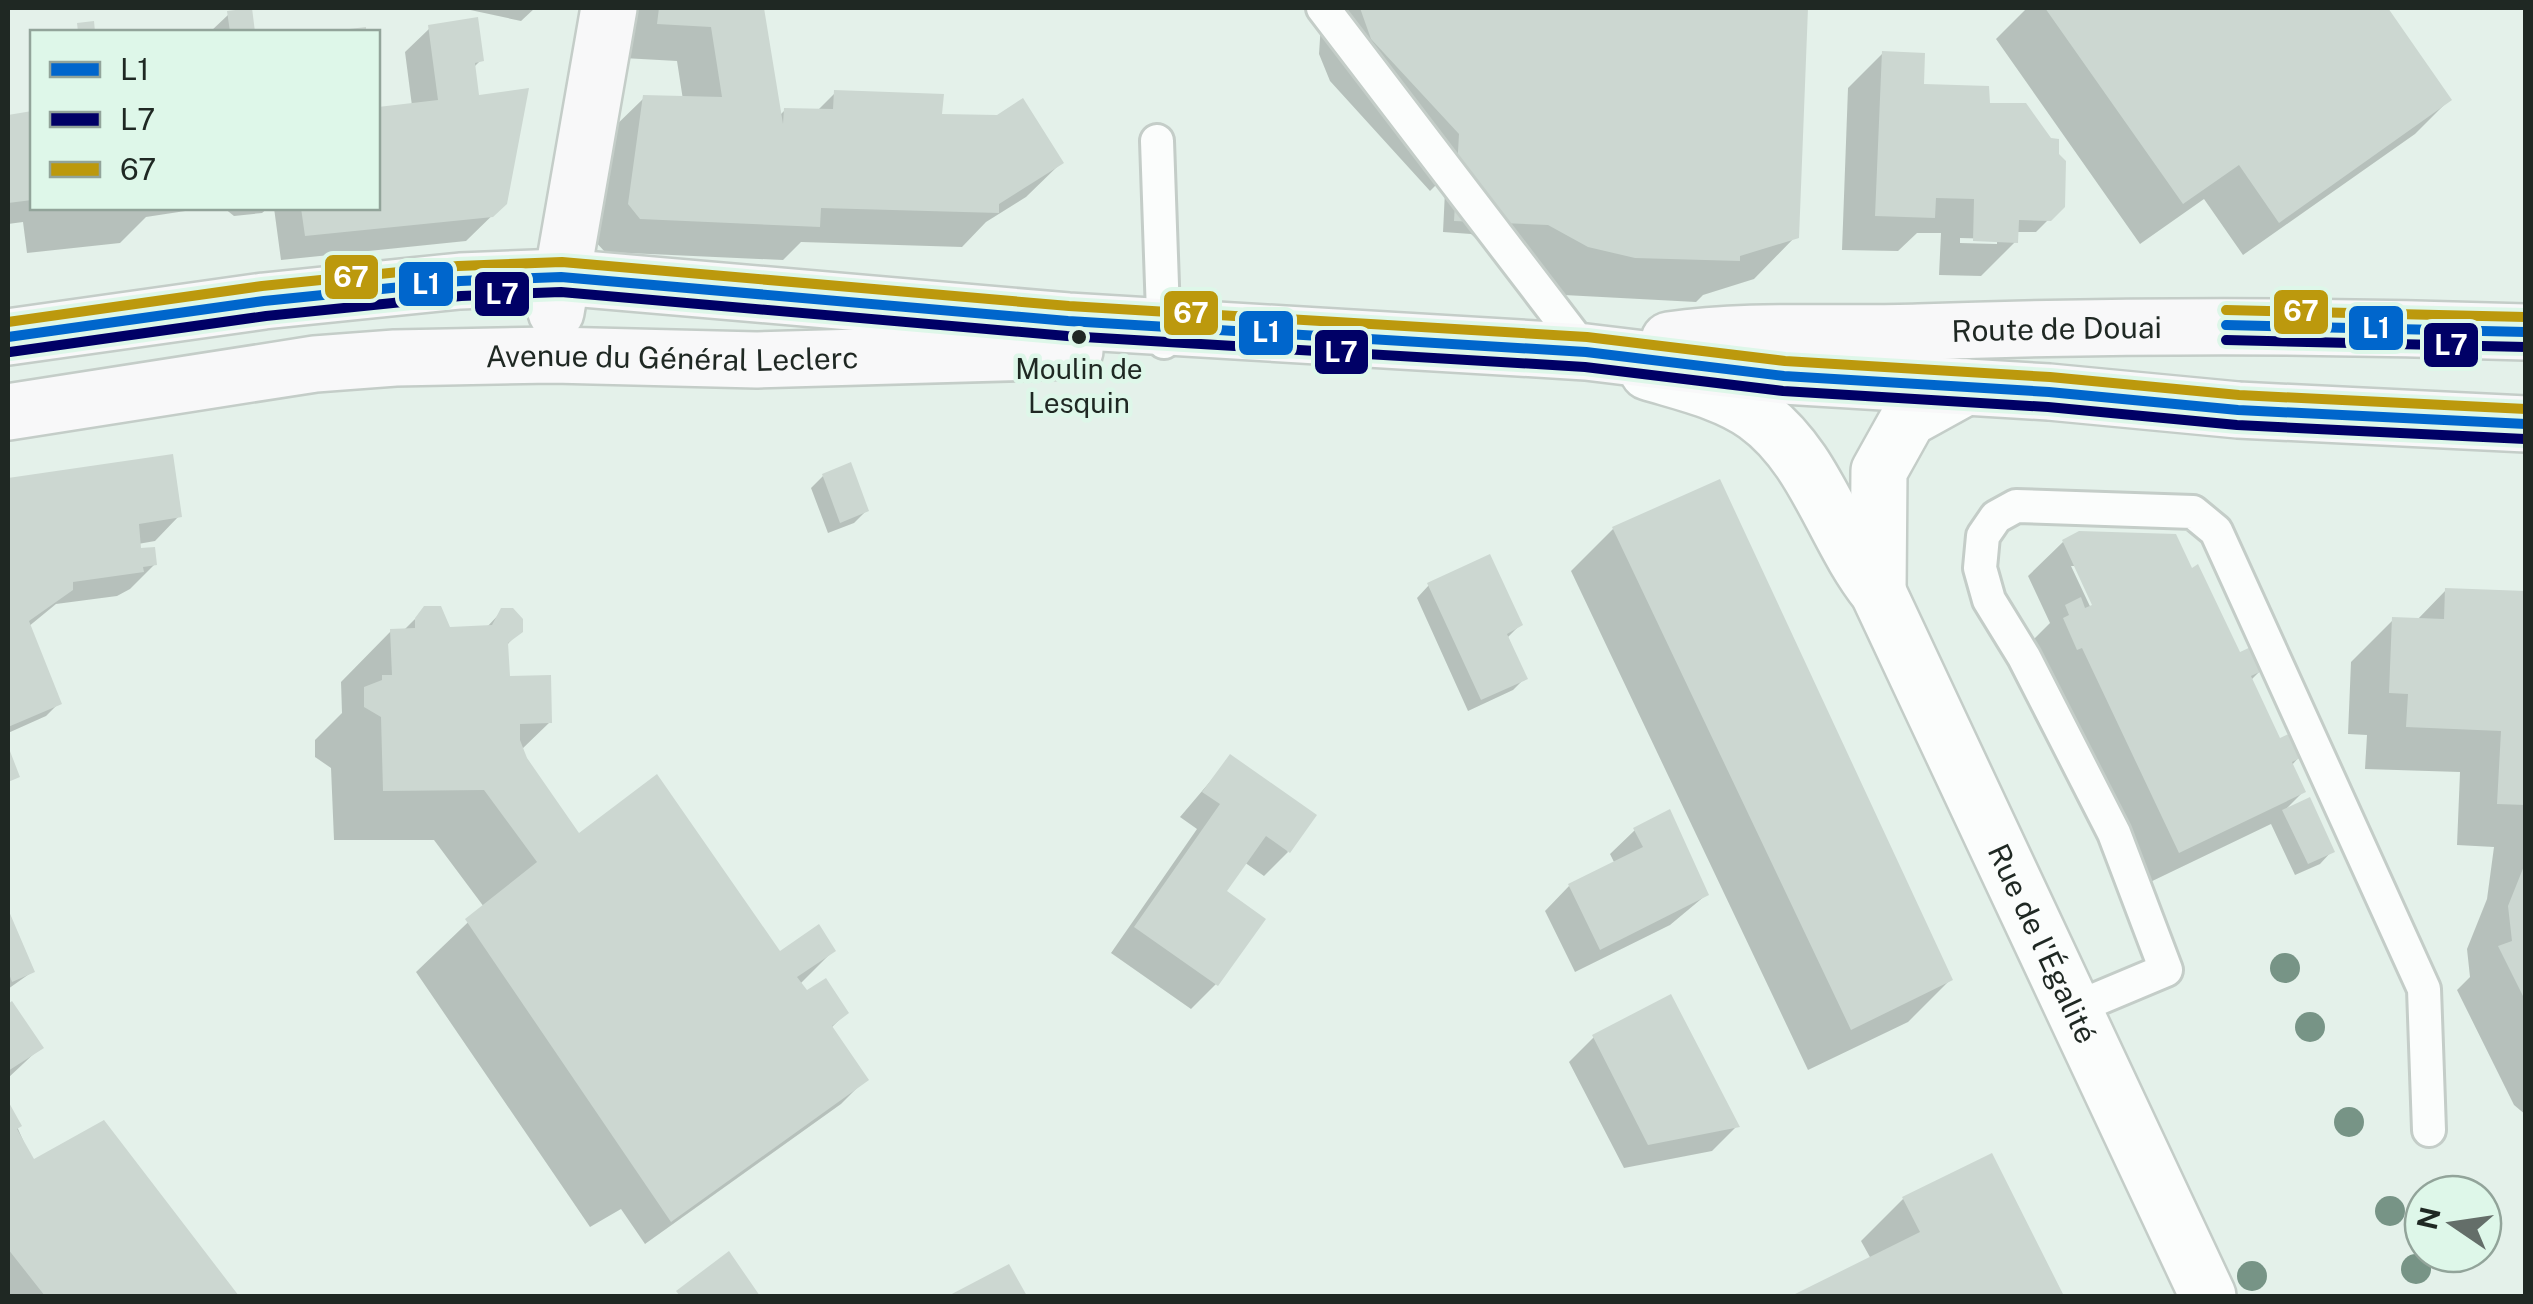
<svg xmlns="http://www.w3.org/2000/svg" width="2533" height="1304" font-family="'Public Sans',sans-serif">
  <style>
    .shadow { fill: #0003; fill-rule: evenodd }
    .building { fill: #ccd7d1 }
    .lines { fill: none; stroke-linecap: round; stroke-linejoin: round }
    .lane-casing { stroke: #c4cdc8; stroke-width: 38 }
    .street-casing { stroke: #c4cdc8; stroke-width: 60 }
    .secondary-casing { stroke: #c4cdc8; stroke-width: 60 }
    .lane { stroke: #fbfdfc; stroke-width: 32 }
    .street { stroke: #fbfdfc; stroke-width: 55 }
    .secondary { stroke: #f8f8f9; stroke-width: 55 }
    .bus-1-casing { stroke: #def7e9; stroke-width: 18 }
    .bus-2-casing { stroke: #def7e9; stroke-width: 18 }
    .bus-3-casing { stroke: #def7e9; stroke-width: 18 }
    .bus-1 { stroke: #06c; stroke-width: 10 }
    .bus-2 { stroke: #006; stroke-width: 10 }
    .bus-3 { stroke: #bc990d; stroke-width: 10 }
    .tree { fill: #779486 }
    .bus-dot { fill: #1f2823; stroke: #def7e9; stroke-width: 4 }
    .labels { text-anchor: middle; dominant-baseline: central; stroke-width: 9; stroke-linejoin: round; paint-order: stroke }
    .bus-label { font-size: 28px; fill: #1f2823; stroke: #def7e9 }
    .street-label { font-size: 30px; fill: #1f2823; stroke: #def7e9 }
    .line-badge { stroke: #def7e9; stroke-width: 4 }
    .badge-label { font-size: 28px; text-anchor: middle; font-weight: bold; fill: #fff }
  </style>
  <rect width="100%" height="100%" fill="#e4f1ea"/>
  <path class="shadow" d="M461 8H535L521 21Z
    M630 8H761L779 116 785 110 817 111 835 93 940 116 1061 163 1026 197 986 222 962 247 801 242 783 260 605 252 594 240 609 132 644 98 683 100 677 61 623 58Z
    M1330 8H1806L1796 236 1754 279 1703 295 1696 302 1564 295 1520 277 1471 234 1443 232 1445 191 1438 183 1430 191 1330 81 1319 54 1321 23Z
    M2027 8H2385L2449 100 2415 134 2243 255 2204 199 2140 244 1996 39Z
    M250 11 252 32H210L229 14Z
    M430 28 481 60 473 68 477 98 505 203 466 241 281 260 274 208H378V109L412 106 405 52Z
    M1883 53 1921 86 1988 105 2062 206 2036 232H2018L2015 242 1981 276 1939 275 1941 233H1917L1898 251 1842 250 1848 88ZM1960 238 1997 239V244L1960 243Z
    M32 114V208H205L146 217 120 243 27 253 23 222 8 224V117Z
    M224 208H268L262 213 234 216Z
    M823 476 866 511 854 523 828 533 811 488Z
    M14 480 179 516 155 541 138 544 139 551 155 564 130 589 117 596 56 604 28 627 59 703 46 716 8 733V481Z
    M1719 482 1950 980 1908 1022 1808 1070 1571 571 1613 529Z
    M2063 542 2261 670 2251 680 2279 741 2301 755 2291 766 2303 792 2284 811 2332 851 2320 864 2295 875 2271 824 2144 885 2032 641 2050 623 2028 576ZM2071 566H2077L2099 615 2095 617Z
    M1429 585 1520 625 1508 637 1525 678 1513 690 1468 711 1417 598Z
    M2446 590 2526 593V1115L2514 1105 2457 990 2470 977 2467 949 2487 899 2494 847 2457 845 2460 772 2365 769 2367 735 2348 734 2351 662 2393 620 2416 621Z
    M425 609 448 629 486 628 502 611 521 630 506 646 507 679 550 722 521 750 578 836 779 955 833 951 800 984 806 994 846 1013 831 1028 866 1079 841 1104 645 1244 621 1209 590 1227 416 972 484 907 434 840H334L331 768 315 757V740L342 713 341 682 391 631H403Z
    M1231 757 1288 852 1264 876 1244 862 1224 891 1263 919 1216 984 1191 1009 1111 953 1197 829 1180 817Z
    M1635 830 1706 895 1670 925 1575 972 1545 911 1569 886 1615 864 1610 854Z
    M8 913 32 972 8 989Z
    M12 1005 40 1048 8 1078V1007Z
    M1594 1037 1737 1126 1712 1151 1624 1168 1569 1062Z
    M8 1106 33 1163 104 1123 236 1296H8Z
    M1990 1156 2061 1296H1797L1871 1259 1861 1241 1903 1199Z"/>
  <path class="building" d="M252 8 255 32H230L227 11Z
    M659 8H764L783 124 784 108 833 109 834 90 944 94 942 114 997 115 1023 98 1064 163 999 204V213L821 208 820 227 640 219 628 204 643 95 722 97 711 27 657 24Z
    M1360 8H1808L1799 238 1740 256V261L1635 258 1588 247 1548 225 1454 221 1459 134 1371 39Z
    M2045 8H2388L2452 100 2279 223 2239 165 2183 204Z
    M478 17 484 61 475 63 479 95 529 88 507 204 493 217 305 236 301 208H378V107L438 100 428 25Z
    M94 21 95 32H78L77 23Z
    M366 27V32H342L341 30Z
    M1882 51 1925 53 1924 84 1989 86 1990 103H2026L2051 138 2059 139V154L2066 161 2065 207 2051 221 2019 220 2018 243 1973 241 1974 199 1936 198 1935 218 1875 216Z
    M32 111V200L8 203V115Z
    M173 454 182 517 139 524 141 548 155 547 157 565 143 567 144 572 73 582V590L29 621 62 704 8 727V478Z
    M851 462 869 511 840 523 822 474Z
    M1720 479 1953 980 1851 1030 1612 527Z
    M2079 531 2176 534 2192 568 2198 564 2240 652 2253 646 2264 670 2251 676 2280 738 2293 732 2304 756 2292 762 2306 792 2179 853 2082 648 2077 650 2063 618 2069 615 2065 605 2081 597 2085 608 2092 605 2062 540Z
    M1490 554 1523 625 1507 634 1528 679 1481 700 1427 583Z
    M2445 588 2526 591V805L2497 804 2501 731 2406 727 2408 694 2389 693 2392 617 2444 619Z
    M424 606H441L450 627 492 625 501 608H513L523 619V632L508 643 510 676 551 675 552 723 520 724V740L527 758 579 833 657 774 780 951 819 924 836 951 797 977 807 990 826 978 849 1013 832 1026 869 1080 671 1222 465 919 537 862 484 790 383 791 381 717 364 707V687L382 680V675H392L390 629 415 628V618Z
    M8 746 20 777 8 782Z
    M1230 754 1317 815 1290 853 1266 836 1227 891 1266 919 1218 986 1134 927 1220 804 1202 792Z
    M2310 797 2335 852 2308 864 2282 810Z
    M1670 809 1709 895 1600 950 1568 884 1643 847 1633 828Z
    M2526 861V1002L2498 946 2512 941 2508 906Z
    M8 909 35 972 12 982 8 971Z
    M1671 994 1740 1127 1648 1145 1592 1035Z
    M12 1001 44 1048 8 1071V1004Z
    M8 1101 22 1126 17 1129 34 1159 104 1120 239 1296H45L8 1249Z
    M1992 1153 2064 1296H1791L1920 1232 1902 1197Z
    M729 1251 760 1296H680L676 1291Z
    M1009 1264 1027 1296H948Z"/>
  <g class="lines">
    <defs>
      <path id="lane" d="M1323 8 1586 352
        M1157 141 1164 342
        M2073 1009 2166 970 2114 833 2024 657 1989 600 1980 568 1983 536 1996 517 2016 506 2193 512 2216 531 2424 989 2429 1130"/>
      <g id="street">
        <path id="s1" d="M1648 372C1684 383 1725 392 1756 414 1816 457 1834 537 1878 592L2208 1296"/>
        <path d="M1878 592 1879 471 1908 419 1966 387"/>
      </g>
      <g id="secondary">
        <path d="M556 312 609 8"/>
        <path d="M8 337 264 301 460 281 561 277 1068 321 1586 352 1784 376 2049 392 2238 410 2526 424"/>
        <path id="s2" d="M1669 340C1753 328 1835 335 1919 332 2122 325 2323 325 2526 332"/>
        <path id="s3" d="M8 412 315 364 395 358 553 355 757 360 1075 351"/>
      </g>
    </defs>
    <use href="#lane" class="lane-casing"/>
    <use href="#street" class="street-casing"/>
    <use href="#secondary" class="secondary-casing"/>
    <use href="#lane" class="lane"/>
    <use href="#street" class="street"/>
    <use href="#secondary" class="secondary"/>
    <defs>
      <path id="bus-1" d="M2226 325 2526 332
        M8 337 264 301 460 281 561 277 1068 321 1586 352 1784 376 2049 392 2238 410 2526 424"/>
      <path id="bus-2" d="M2226 340 2526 347
        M10 352 266 316 461 296 561 292 1067 336 1585 367 1783 391 2048 407 2237 425 2525 439"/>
      <path id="bus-3" d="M2226 310 2526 317
        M8 322 262 286 458 266 562 262 1069 306 1587 337 1785 361 2050 377 2239 395 2526 409"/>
    </defs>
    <use href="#bus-1" class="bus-1-casing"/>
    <use href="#bus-2" class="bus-2-casing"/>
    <use href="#bus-3" class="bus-3-casing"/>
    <use href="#bus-1" class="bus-1"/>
    <use href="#bus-2" class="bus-2"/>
    <use href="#bus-3" class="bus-3"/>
  </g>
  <g class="tree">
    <circle cx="2285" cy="968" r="15"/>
    <circle cx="2310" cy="1027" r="15"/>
    <circle cx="2349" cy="1122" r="15"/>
    <circle cx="2390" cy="1211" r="15"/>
    <circle cx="2416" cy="1269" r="15"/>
    <circle cx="2252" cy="1276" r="15"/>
  </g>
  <circle class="bus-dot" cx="1079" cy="337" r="9"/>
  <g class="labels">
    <g class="bus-label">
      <text x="1079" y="368">Moulin de<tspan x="1079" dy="34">Lesquin</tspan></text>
    </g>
    <g class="street-label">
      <text stroke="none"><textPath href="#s2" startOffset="388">Route de Douai</textPath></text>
      <text stroke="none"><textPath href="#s3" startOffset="668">Avenue du Général Leclerc</textPath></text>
      <text stroke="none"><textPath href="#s1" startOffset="722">Rue de l'Égalité</textPath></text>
    </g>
  </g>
  <g class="line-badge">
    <rect x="323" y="253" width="57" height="48" rx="10" fill="#bc990d"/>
    <rect x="397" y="260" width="58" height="48" rx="10" fill="#06c"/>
    <rect x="473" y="270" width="58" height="48" rx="10" fill="#006"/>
    <rect x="2272" y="288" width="58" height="48" rx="10" fill="#bc990d"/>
    <rect x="1162" y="289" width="58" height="48" rx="10" fill="#bc990d"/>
    <rect x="2347" y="304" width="58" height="48" rx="10" fill="#06c"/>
    <rect x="1237" y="309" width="58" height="48" rx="10" fill="#06c"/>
    <rect x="2422" y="321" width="58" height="48" rx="10" fill="#006"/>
    <rect x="1313" y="328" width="57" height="48" rx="10" fill="#006"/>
  </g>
  <g class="badge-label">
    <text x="351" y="287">67</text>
    <text x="426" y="294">L1</text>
    <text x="502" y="304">L7</text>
    <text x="2301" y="321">67</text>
    <text x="1191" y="323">67</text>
    <text x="2376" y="338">L1</text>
    <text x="1266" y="342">L1</text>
    <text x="2451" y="355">L7</text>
    <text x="1341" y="362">L7</text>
  </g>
  <rect width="2533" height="1304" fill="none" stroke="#1f2823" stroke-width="20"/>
  <rect x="30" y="30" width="350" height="180" fill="#def7e9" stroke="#92a49a" stroke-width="2.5"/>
  <rect x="50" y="62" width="50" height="15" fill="#0066cc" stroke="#92a49a" stroke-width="2.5"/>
  <text x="120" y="80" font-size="30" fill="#1f2823">L1</text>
  <rect x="50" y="112" width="50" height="15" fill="#000066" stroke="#92a49a" stroke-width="2.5"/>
  <text x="120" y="130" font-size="30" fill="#1f2823">L7</text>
  <rect x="50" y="162" width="50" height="15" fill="#bc990d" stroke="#92a49a" stroke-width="2.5"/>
  <text x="120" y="180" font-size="30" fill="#1f2823">67</text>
  <g transform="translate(2453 1224) rotate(283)"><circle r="48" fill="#def7e9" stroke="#92a49a" stroke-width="2.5"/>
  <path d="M0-8L18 38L0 25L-18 38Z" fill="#646e69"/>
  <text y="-15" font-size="28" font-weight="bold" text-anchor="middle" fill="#1f2823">N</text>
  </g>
</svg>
